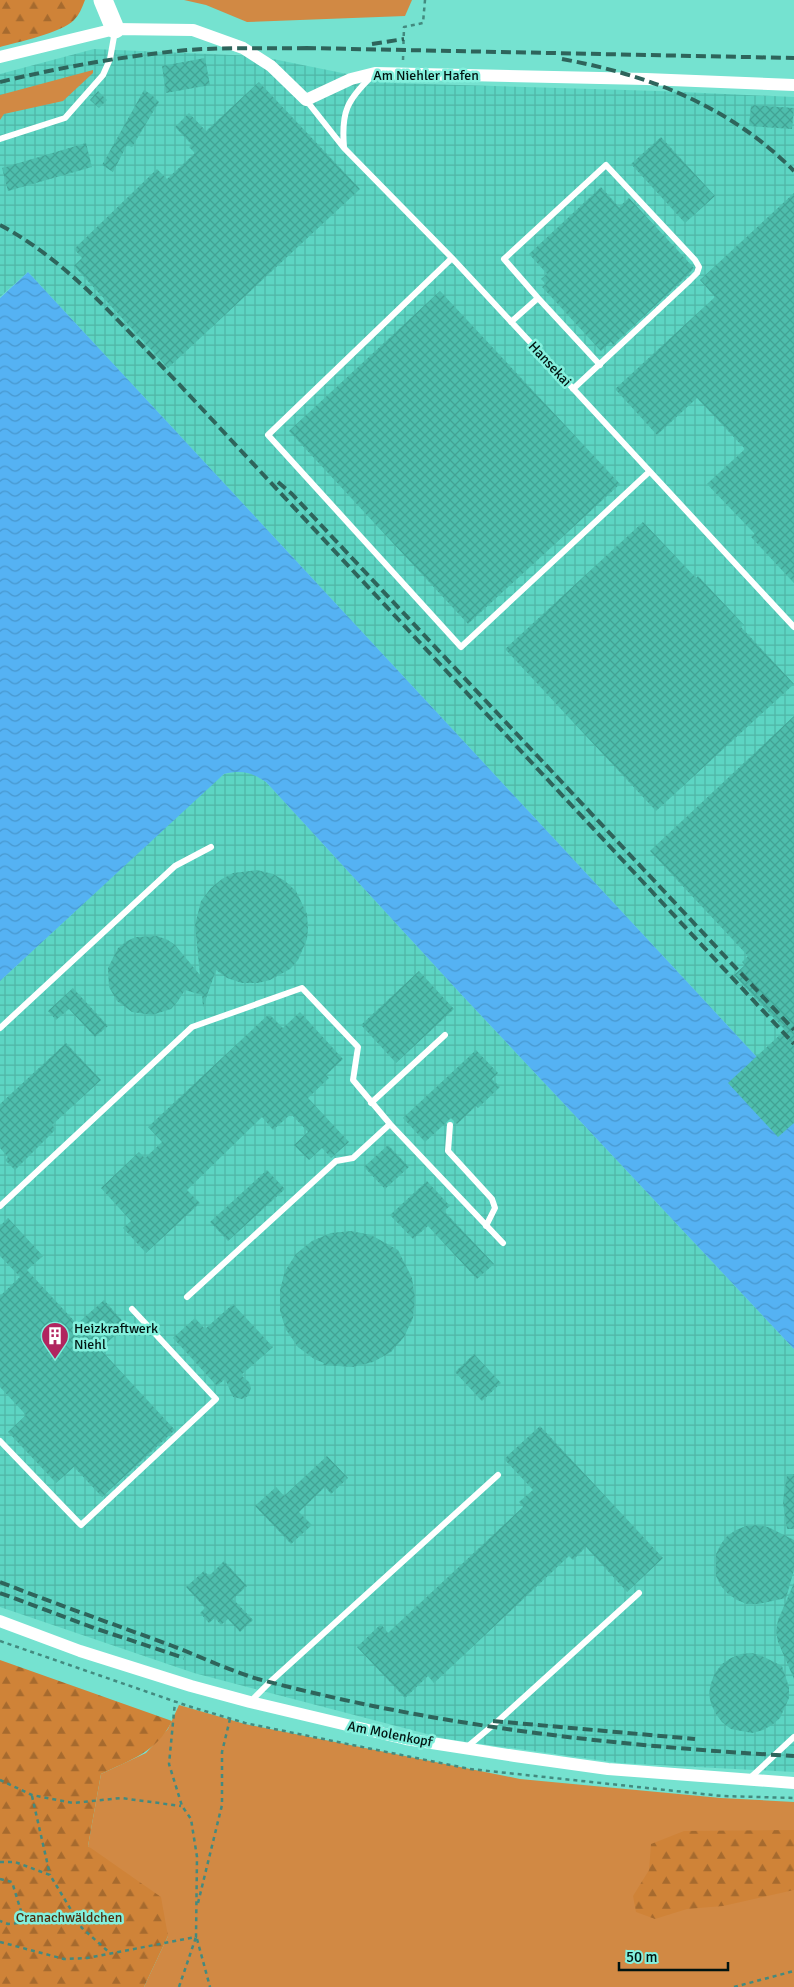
<svg xmlns="http://www.w3.org/2000/svg" width="794" height="1987" font-family="Signika,sans-serif">
  <style>
    .industrial { fill: url(#industrial-grid) }
    .green { fill: #d18944 }
    .forest { fill: url(#forest-firs) }
    .water { fill: url(#water-waves) }
    .building { fill: url(#building-cross-hatch) }
    .lines { fill: none; stroke-linecap: round; stroke-linejoin: round }
    .path { stroke: #438a7f; stroke-width: 2.5; stroke-dasharray: 4 4; stroke-linecap: butt }
    .service { stroke: #fff; stroke-width: 6 }
    .minor { stroke: #fff; stroke-width: 12 }
    .primary { stroke: #fff; stroke-width: 19 }
    .rail { stroke: #2e645b; stroke-width: 4; stroke-dasharray: 10 5; stroke-linecap: butt }
    .labels { text-anchor: middle; dominant-baseline: central; stroke-width: 5; stroke-linejoin: round; paint-order: stroke }
    .street-label { font-size: 14px; fill: #001310; stroke: #83f0dd }
    .poi-label { font-size: 14px; fill: #001310; stroke: #83f0dd; text-anchor: start }
    .park-label { font-size: 14px; fill: #4e2f10; stroke: #83f0dd }
  </style>
  <defs>
    <pattern id="industrial-grid" width="8" height="8" patternUnits="userSpaceOnUse" patternTransform="scale(1.25)"><rect width="8" height="8" fill="#5dd5c3"/><path d="M0 4h8M4 0v8" fill="none" stroke="#4fb6a6"/></pattern>
    <pattern id="forest-firs" width="22" height="20" patternUnits="userSpaceOnUse" patternTransform="scale(1.25)"><rect width="22" height="20" fill="#cf8338"/><path d="M5 1l3.5 6h-7zM16 11l3.5 6h-7z" fill="#a66a2e"/></pattern>
    <pattern id="water-waves" width="16" height="10" patternUnits="userSpaceOnUse" patternTransform="scale(1.25)"><rect width="16" height="10" fill="#55b2f3"/><path d="M0 5q4-4 8 0t8 0" fill="none" stroke="#4898cf"/></pattern>
    <pattern id="building-cross-hatch" width="8" height="8" patternUnits="userSpaceOnUse" patternTransform="scale(1.25)"><rect width="8" height="8" fill="#4ebead"/><path d="M0 0l8 8M0 8l8-8" fill="none" stroke="#42a294"/></pattern>
  </defs>
  <rect width="100%" height="100%" fill="#75e2d0"/>
  <path class="industrial" d="M94 49 258 56 392 83 659 91 794 97V1097L28 272 0 297V74Z
    M238 771 252 773 266 782 459 992 794 1349V1772L619 1763 446 1739 194 1673 0 1607V981L213 783 224 774Z"/>
  <path class="green" d="M184 0H412L405 16 247 22 206 5Z
    M93 70V73L63 101 4 114 0 120V95Z
    M179 1705 245 1724 520 1779 721 1798 794 1802V1987H144L168 1936 88 1846 101 1774 146 1753 168 1729Z"/>
  <path class="forest" d="M0 0H85C82 8 79 15 74 20 61 33 18 42 0 47Z
    M0 1660 172 1721C157 1752 130 1760 101 1774L88 1846 161 1897 168 1936 144 1987H0Z
    M794 1830V1890L723 1906 687 1909 655 1919 636 1912 633 1896 649 1870 651 1844 684 1831Z"/>
  <path class="water" d="M28 272 794 1097V1349L459 992 266 782C251 772 242 770 224 774L0 981V298Z"/>
  <path class="building" d="M205 58 210 85 166 93 162 66Z
    M259 82 360 189 168 368 74 266 82 258 74 249 157 169 167 179 195 153 189 147 192 145 175 127 189 113 206 131Z
    M144 90 152 95 159 102 132 147 127 145 113 172 102 165Z
    M98 91 107 100 99 108 90 100Z
    M751 105 794 108 792 129 749 126Z
    M661 137 715 196 685 223 631 164Z
    M86 143 92 167 8 191 2 168Z
    M601 187 619 207 629 198 694 268 687 276 613 345 611 342 601 351 542 287 546 284 541 279 547 274 529 254Z
    M794 193V583L751 537 755 534 707 484 745 449 697 398 657 435 615 389 715 297 700 280Z
    M440 291 620 484 468 624 289 431Z
    M643 522 696 578 698 576 744 625 741 627 794 684 656 811 505 649Z
    M794 716V1123L778 1137 728 1083 785 1030 734 975 745 965 742 962 748 956 650 851Z
    M257 870 273 874 285 881 296 891 307 914 308 929 307 939 298 960 290 969 270 980 258 983H242L227 978 216 970 203 1007 202 995 185 990 178 1001 171 1009 152 1015 132 1012 117 1001 109 987 108 968 118 948 127 941 136 937 157 936 168 940 175 945 200 975 195 925 201 901 211 888 222 879 233 873Z
    M419 971 454 1009 396 1063 361 1025Z
    M73 988 108 1026 95 1037 69 1009 56 1020 48 1011Z
    M300 1012 343 1059 326 1075 329 1078 308 1098 349 1142 331 1158 322 1148 309 1160 294 1145 308 1132 291 1114 273 1130 262 1117 187 1190 200 1203 146 1253 123 1228 131 1221 101 1188 139 1152 145 1158 162 1142 148 1127 269 1014 283 1028Z
    M66 1043 101 1080 52 1125 56 1129 15 1170 5 1160 8 1157 0 1148V1104Z
    M476 1050 498 1073 492 1079 500 1087 478 1108 476 1106 457 1124 451 1118 425 1142 403 1118Z
    M388 1145 409 1167 385 1189 364 1167Z
    M267 1170 285 1189 228 1241 210 1222Z
    M427 1181 450 1206 444 1211 494 1264 477 1279 428 1226 413 1239 390 1215Z
    M8 1218 43 1256 27 1270 77 1324 104 1300 126 1325 100 1349 175 1430 102 1497 74 1467 56 1483 8 1432 26 1415 0 1387V1296L22 1275 20 1277 0 1256V1226Z
    M351 1231 371 1235 398 1250 412 1278 415 1298 413 1318 404 1337 391 1352 373 1362 353 1367 323 1365 324 1363 314 1359 298 1347 286 1330 280 1311V1290L285 1271 296 1254 312 1241 331 1233Z
    M233 1304 273 1347 241 1375 249 1382 251 1388 248 1396 242 1399 233 1397 225 1379 217 1386 173 1338 195 1318 205 1329Z
    M474 1354 501 1383 482 1401 455 1372Z
    M540 1426 663 1558 627 1592 586 1547 573 1560 569 1556 434 1683 428 1676 405 1698 357 1647 381 1624 388 1633 523 1507 519 1502 533 1490 504 1459Z
    M327 1456 348 1478 331 1494 325 1487 299 1512 312 1525 291 1544 255 1506 276 1487 284 1496Z
    M787 1474H794V1529H787L783 1502Z
    M757 1525 768 1527 794 1540V1570L786 1598 758 1604H747L737 1600 728 1594 721 1586 716 1576V1554L721 1544 727 1536 736 1530 746 1526Z
    M224 1561 247 1586 233 1599 253 1620 240 1632 228 1619 221 1625 215 1618 209 1623 200 1613 205 1608 186 1587 204 1571 209 1576Z
    M794 1583V1679L778 1642 776 1631 778 1620Z
    M752 1653 762 1656 782 1666 789 1687V1698L780 1718 772 1725 763 1730 752 1733 731 1729 722 1722 716 1714 711 1704 709 1694 711 1683 715 1673 722 1664 731 1658 741 1654Z"/>
  <g class="lines">
    <path class="path" d="M403 60 404 27 423 23 425 0
      M0 1641 188 1706 245 1723 470 1769 722 1796 794 1798
      M0 1780 32 1795 73 1803 121 1798 181 1806
      M32 1796 50 1875
      M0 1862H15L50 1875 82 1928 111 1954
      M0 1879 12 1882 21 1911 19 1923 8 1924 0 1921
      M198 1903 222 1805V1752L230 1719
      M197 1939 210 1987
      M0 1942 64 1959 87 1958 196 1937 197 1857 191 1819 182 1806 169 1764 175 1702
      M179 1987 196 1937
      M734 1987 794 1971"/>
    <path class="service" d="M306 100 344 148 452 258 794 627
      M0 139 65 118 103 75 110 59 115 31
      M344 147C341 112 347 100 372 76
      M452 258 268 435 461 647 649 472
      M538 298 600 365
      M511 322 538 298 504 259 606 165 695 260 699 267 697 273 690 280 573 389
      M0 1028 175 866 211 847
      M371 1103 445 1035
      M390 1124 503 1243
      M450 1125 448 1151 492 1199 495 1208 486 1226
      M0 1206 192 1027 302 988 358 1047 353 1080 390 1124 353 1158 336 1161 187 1297
      M0 1441 81 1525 216 1399 132 1309
      M251 1701 270 1682 498 1475
      M467 1747 498 1721 639 1593
      M749 1779 794 1737"/>
    <path class="minor" d="M0 57 115 29 193 30 243 48 271 66 306 100 351 79 375 73 646 79 794 85
      M0 1621 80 1651 191 1686 250 1702 406 1739 515 1756 608 1769 794 1783"/>
    <path class="primary" d="M103 0 115 29"/>
    <path class="rail" d="M372 44 404 39
      M306 48 794 58
      M562 59C650 75 731 107 794 171
      M0 82C62 67 124 56 187 50 229 47 270 49 312 48
      M0 225C70 262 122 326 177 382L794 1044
      M278 482 292 494 794 1030
      M0 1582C56 1604 113 1624 170 1645 199 1656 228 1670 258 1679 434 1726 613 1746 794 1756
      M0 1593 97 1629 184 1658
      M493 1721 695 1739"/>
  </g>
  <defs>
    <symbol id="building-pin" viewBox="-11 -11 22 30"><path d="M0 17L-7.5 6A9.5 9.5 0 1 1 7.5 6Z" fill="#b1255f" stroke="#83f0dd"/><path d="M-4-6H4V6H1V3H-1V6H-4ZM-2.5-4.3h1.7v1.8h-1.7ZM.8-4.3h1.7v1.8H.8ZM-2.5-1h1.7V.8h-1.7ZM.8-1h1.7V.8H.8Z" fill="#fff"/></symbol>
  </defs>
  <g fill-rule="evenodd">
    <use href="#building-pin" x="39" y="1320" width="32" height="43"/>
  </g>
  <g class="labels">
    <g class="street-label">
      <text x="426" y="75">Am Niehler Hafen</text>
      <text transform="translate(550 364) rotate(47)">Hansekai</text>
      <text transform="translate(390 1734) rotate(11)">Am Molenkopf</text>
    </g>
    <g class="poi-label">
      <text x="74" y="1328">Heizkraftwerk<tspan x="74" dy="16">Niehl</tspan></text>
    </g>
    <g class="park-label">
      <text x="69" y="1917">Cranachwäldchen</text>
    </g>
  </g>
  <path d="M619 1962v8h109v-8" fill="none" stroke="#001310" stroke-width="2.5"/>
  <text x="626" y="1962" font-size="15" fill="#001310" stroke="#83f0dd" stroke-width="4" paint-order="stroke">50 m</text>
</svg>
